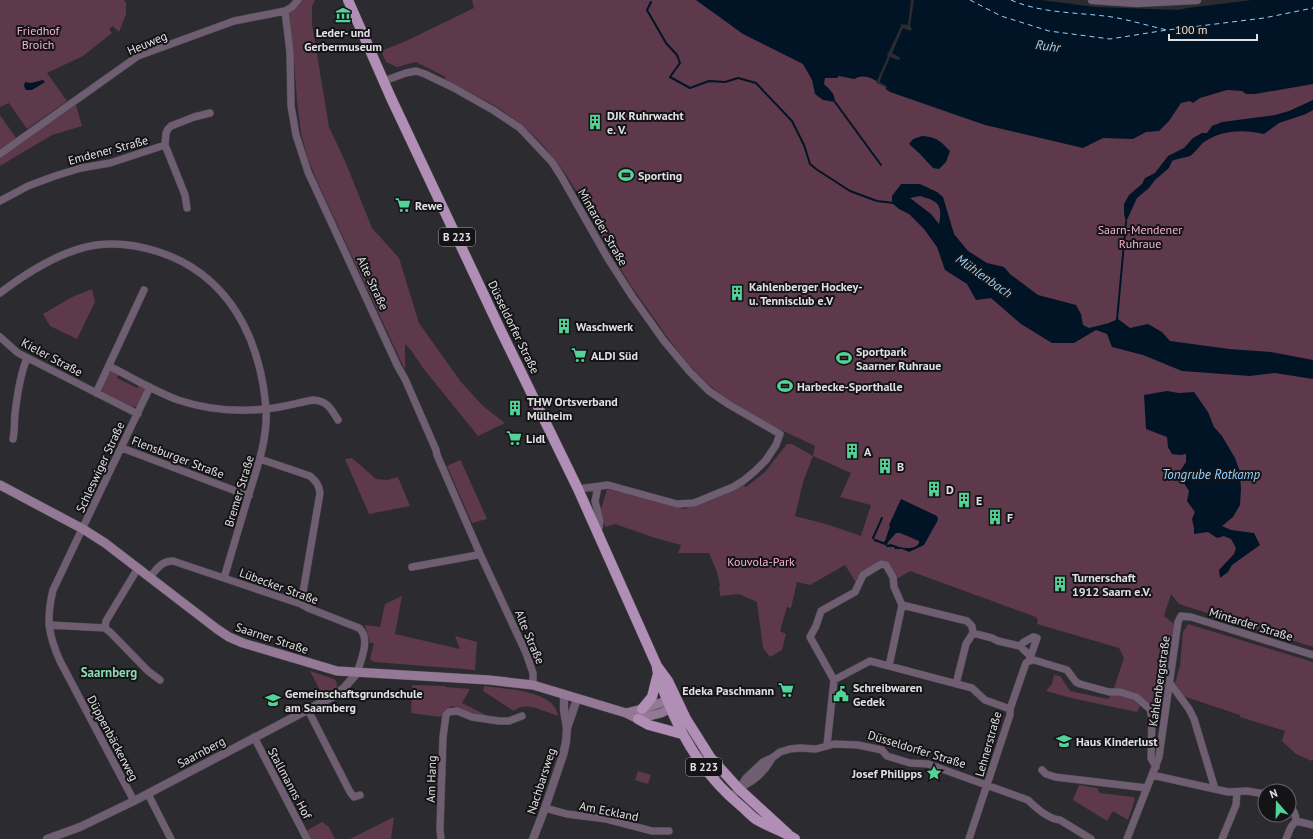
<svg xmlns="http://www.w3.org/2000/svg" width="1313" height="839" font-family="'PT Sans',sans-serif">
  <style>
    .green { fill: #5e394b; fill-rule: evenodd }
    .water { fill: #001425; fill-rule: evenodd }
    .pier { fill: #2c2b2f }
    .lines { fill: none; stroke-linecap: round; stroke-linejoin: round }
    .stream { stroke: #001425; stroke-width: 2 }
    .ferry { stroke: #96d2ff; stroke-width: 1; stroke-dasharray: 5 4; stroke-linecap: butt }
    .minor-casing { stroke: #49484c; stroke-width: 8 }
    .tertiary-casing { stroke: #49484c; stroke-width: 9 }
    .secondary-casing { stroke: #49484c; stroke-width: 10 }
    .primary-casing { stroke: #49484c; stroke-width: 11 }
    .minor { stroke: #6f5e71; stroke-width: 7 }
    .tertiary { stroke: #6f5e71; stroke-width: 8 }
    .secondary { stroke: #947997; stroke-width: 9 }
    .primary { stroke: #b18eb5; stroke-width: 10 }
    .labels { text-anchor: middle; dominant-baseline: central; stroke-width: 4; stroke-linejoin: round; paint-order: stroke }
    .shield { fill: #141416; stroke: #a3a2a5; stroke-width: 1 }
    .shield-label { font-size: 11px; font-weight: bold; fill: #e0dfe2 }
    .park-label { font-size: 12px; fill: #f6b2d1; stroke: #141416 }
    .poi-label { font-size: 12px; font-weight: bold; fill: #e0dfe2; stroke: #141416; text-anchor: start }
    .street-label { font-size: 12px; fill: #e0dfe2; stroke: #141416 }
    .water-label { font-size: 13px; font-style: italic; fill: #96d2ff; stroke: #141416 }
    .neighbourhood-label { font-size: 13px; font-weight: bold; fill: #8bdcb1; stroke: #141416 }
  </style>
  <rect width="100%" height="100%" fill="#2c2b2f"/>
  <path class="green" d="M0 0H124L126 3V14L119 32 113 26 109 29 112 33 83 56 47 73 67 101 27 129 9 103 0 107Z
    M300 0H315L312 6V24L329 127 345 161 372 228 399 258 419 323 461 382 483 406 505 423 478 436 423 368 411 350 405 344V370L317 181 308 159 301 133 297 101 293 46 286 12Z
    M472 0H906L1313 45V647L1179 604 1171 594 1164 616 1174 624 1162 716C1149 701 1135 691 1114 688L1124 658 1119 648 1037 624 1038 620 1036 617 910 571 895 580 881 562 857 582 855 581 845 565 810 585 797 582 791 608 787 607 780 631 786 634 782 650 770 657 763 648 757 602 739 594 720 596 719 587 720 586 717 572 709 553H678L681 545 655 538 615 524 605 527 601 509 607 489 684 509 743 485 746 487 765 472 787 444H792L813 456 815 446C776 427 738 412 706 382 684 361 666 336 649 311 641 300 632 288 625 276 596 230 577 181 539 141 512 112 478 96 443 79L446 77 416 62 397 67 386 62 381 51 406 41 474 8ZM813 456 851 473 840 497 871 505 861 536 826 524 795 516 803 482Z
    M76 105 82 126 52 135 0 166V158Z
    M0 115 16 138 0 149Z
    M92 289 95 302 77 339 50 326 43 314 72 297Z
    M114 370 119 374 117 378 137 388 140 384 145 387 146 391 138 406 132 407 103 393 102 388 110 372Z
    M352 458 376 479 387 480 398 477 410 506 369 514 345 459Z
    M460 460 461 461 487 519 472 523 447 466Z
    M402 596 395 634 460 649 455 636 477 642 475 670 374 662 370 659 374 643H370L365 625 380 627 385 604Z
    M1188 624 1313 662V759L1312 761 1296 754 1282 741 1285 731 1240 717V715L1183 696 1175 683 1180 666 1183 632Z
    M310 671 334 679C343 688 330 693 323 696Z
    M1054 675 1060 676 1070 691 1108 699 1111 695C1123 695 1132 697 1140 706L1137 712 1071 698 1046 691 1052 684Z
    M412 685 445 686V687L470 689 462 703 486 715C475 718 463 709 453 706 447 708 444 710 441 717L411 713Z
    M484 686C504 689 555 690 558 716 545 712 525 700 514 711L483 691Z
    M638 771 651 775 648 784 635 780Z
    M1079 785 1097 788 1100 793 1133 797 1135 799 1128 820 1113 811 1107 821 1073 800Z
    M394 817 391 839H350Z
    M322 822 329 827 335 839H310L306 831Z"/>
  <path class="water" d="M696 0H1041L1095 7 1179 10 1187 8 1252 0H1313V84L1255 94H1246L1242 91 1227 90 1200 98 1193 103 1190 101 1181 103 1169 121 1159 131 1146 132 1133 139 1103 138 1083 148 985 125 890 92 886 89V86C876 81 865 72 854 79L839 76 837 78H825L824 84C830 90 835 93 835 102L823 100 815 94 812 80 803 64 743 34Z
    M43 80 45 82 32 90H26L24 86 25 82 31 83Z
    M1313 100V110L1306 114 1279 123 1264 134C1244 129 1221 130 1204 142 1199 146 1195 153 1190 156 1187 157 1176 159 1172 161L1169 168 1155 180 1149 188 1137 198 1126 222 1124 214V204L1129 195 1142 184 1145 178 1155 173 1168 156 1184 148 1193 138 1202 133H1207L1212 126 1222 122 1275 115 1289 111Z
    M922 136C937 137 940 141 950 151L946 162 939 169 933 168 919 153 909 144 913 139Z
    M901 184H920L937 192 943 197 954 234 968 251 987 263 1004 267 1010 274 1038 295 1076 305 1081 314 1083 325 1089 328 1109 323 1118 319 1130 328 1148 324 1162 332 1170 341 1229 349 1271 352 1313 360V379L1275 373 1250 376 1182 371 1143 355 1112 347 1107 334 1096 330 1074 343H1052L1021 324 991 298 976 300 967 284 945 270 937 247 924 229 909 214 899 209 892 203V196ZM920 196C938 201 943 204 939 224L931 214 910 198Z
    M1167 391 1179 393 1194 392 1208 412 1214 427 1222 436 1235 458 1240 472 1241 490 1240 505 1233 517 1222 526 1231 530 1254 533 1260 545 1232 565 1228 572 1220 578 1219 570 1234 554 1236 548 1231 539 1224 536 1217 538 1208 532 1194 534V528L1192 519 1195 512 1187 501 1189 491 1178 474 1186 462V454L1180 455 1172 454 1168 447 1167 437 1146 429 1144 395Z
    M901 499 937 516 938 520 924 545 909 552 902 549H895L894 547H887L885 545 874 541 873 538 883 542 885 541 890 526 889 525ZM896 533H900L919 541V543C914 552 898 547 891 544L887 545 888 542Z"/>
  <path class="pier" d="M911 0H914L910 26 912 29 910 31 903 28 892 53 899 57 900 59 898 60 890 57 879 83 887 86V88L885 89V87L876 83 888 56 887 53 889 52 901 26 900 24 908 25Z"/>
  <g class="lines">
    <path class="stream" d="M651 2 647 10 666 43 677 55 680 63 670 77 690 88 709 81 725 82 738 78 756 83 792 121 804 145 810 164 816 169 850 191 877 201 894 203
      M835 102 881 165
      M1117 320 1126 222
      M873 538 882 518"/>
    <path class="ferry" d="M970 0 1001 16 1049 31 1110 39 1167 30 1264 18 1313 8
      M1011 0C1043 14 1078 12 1112 17 1130 20 1149 26 1167 30"/>
    <defs>
      <path id="minor" d="M285 11 290 52 291 106 296 135 308 172 398 367 405 379 436 450 437 455 480 554 526 653 533 673V685
        M384 81 406 73 416 71 425 74 454 88 493 110 520 128 552 162 561 176 607 257 632 296 664 341 690 372 709 391 728 404 780 434 776 445 766 460 755 471 743 481 733 487 694 503 677 504 608 485 578 489
        M0 154 138 56 234 21 285 11 292 7 298 0
        M0 201 28 186 55 176 81 168 110 163 165 145
        M187 208 185 195 165 145 166 133 168 129 171 126 194 117 210 113
        M0 293C26 273 63 250 96 245 118 242 138 245 159 252 229 275 260 338 266 408 268 439 257 468 248 497 240 524 232 551 224 578
        M0 337 18 353 138 414
        M109 366C131 377 154 391 178 400 205 409 236 412 265 409 281 408 297 403 313 400 328 401 331 409 338 420
        M96 393 144 290
        M13 439C15 430 14 423 15 414 17 396 20 375 27 358
        M122 448 249 496
        M260 459 310 476C316 481 319 485 320 493L301 604
        M598 534 600 521 595 501 598 487
        M412 567 472 556 480 554
        M150 577C157 569 161 561 173 561L301 604 308 608 359 628C371 638 361 660 357 673
        M49 625 105 628 106 621 138 568
        M105 628 111 633 148 671 160 680
        M1029 661 1034 660 1067 670 1076 682 1080 684 1109 692H1120L1136 697 1150 709 1152 718 1151 758 1156 767
        M889 666 902 605
        M834 680 870 661 972 688 985 700 1010 709
        M1170 683 1189 709 1194 719 1215 789
        M956 684 966 644 973 633
        M308 710 350 792 354 797 360 795
        M254 737 307 839
        M827 745 834 680 810 637 816 626 821 611 855 592 863 575 881 564 886 565 893 577 894 587 902 605 967 621 972 626 973 633 992 638 998 641 1020 646 1030 656
        M1042 770 1046 774 1055 777 1147 788
        M1152 775 1228 792 1247 791 1265 794
        M739 788C753 782 765 772 772 758
        M148 794 171 839
        M730 797 739 789 746 778 763 762 772 758 780 752 790 749 800 748 816 749 834 744 858 745 882 750 887 756 910 763 928 764 1028 800C1036 808 1049 819 1060 820L1091 839
        M134 801 60 661C48 634 46 619 53 590L150 387
        M1289 805C1294 810 1296 814 1296 821
        M545 808 567 814 606 819 652 831H669
        M1296 821 1313 825
        M441 839 440 829 443 737 446 715 449 712 457 711 472 717 499 721H509L522 716
        M969 839 1010 715V709L1026 663 1029 661 1037 638 1033 637 1024 642 1020 646
        M1127 839 1159 757 1178 622 1181 616 1191 617 1313 655
        M1222 839 1236 805 1237 792
        M1286 839 1291 827 1296 821"/>
      <path id="tertiary" d="M1092 0 1137 3 1197 0
        M564 695V710L567 728
        M47 839 80 827 134 801 332 697 344 688 357 673
        M533 839 545 808 563 755 566 742 567 728 577 699"/>
      <path id="secondary" d="M0 485 83 529 105 543 217 629 229 637 243 643 337 671 489 680 533 685 626 713 638 719 661 713 676 706
        M626 713 642 709 675 698"/>
      <path id="primary" d="M348 0 391 98 500 329 578 489 657 666 668 681 686 719 710 757 739 789 788 834
        M657 668C658 679 662 687 666 697 682 739 706 777 741 806 746 810 751 816 757 820 769 827 783 831 795 839
        M642 709 652 697 657 677
        M638 719 649 725 682 734"/>
    </defs>
    <use href="#minor" class="minor-casing"/>
    <use href="#tertiary" class="tertiary-casing"/>
    <use href="#secondary" class="secondary-casing"/>
    <use href="#primary" class="primary-casing"/>
    <use href="#minor" class="minor"/>
    <use href="#tertiary" class="tertiary"/>
    <use href="#secondary" class="secondary"/>
    <use href="#primary" class="primary"/>
  </g>
  <defs>
    <symbol id="museum-bare" viewBox="-9 -9 18 18"><path d="M0-6L6-3V-2H-6V-3ZM-5-1h2V3h-2ZM-1-1h2V3h-2ZM3-1h2V3H3ZM-6 4H6V6H-6Z" fill="#52d397" stroke="#141416" stroke-width="2.5" paint-order="stroke"/></symbol>
    <symbol id="building-bare" viewBox="-9 -9 18 18"><path d="M-4-6H4V6H1V3H-1V6H-4ZM-2.5-4.3h1.7v1.8h-1.7ZM.8-4.3h1.7v1.8H.8ZM-2.5-1h1.7V.8h-1.7ZM.8-1h1.7V.8H.8Z" fill="#52d397" stroke="#141416" stroke-width="2.5" paint-order="stroke"/></symbol>
    <symbol id="stadium-bare" viewBox="-9 -9 18 18"><path d="M0-5a6.5 5 0 1 0 0 10a6.5 5 0 1 0 0-10ZM-3.5-1.8h7v3.6h-7Z" fill="#52d397" stroke="#141416" stroke-width="2.5" paint-order="stroke"/></symbol>
    <symbol id="supermarket-bare" viewBox="-9 -9 18 18"><path d="M-6-5.5h2.5l.6 2H6L4.5 2H-2.5L-4.4-4H-6ZM-1.5 3.2a1.3 1.3 0 1 0 .1 0ZM3 3.2a1.3 1.3 0 1 0 .1 0Z" fill="#52d397" stroke="#141416" stroke-width="2.5" paint-order="stroke"/></symbol>
    <symbol id="civic-bare" viewBox="-9 -9 18 18"><path d="M-.6-6.5H3V-4.5H.6V-3L4-1V1h2V6H-6V1h2V-1L-.6-3ZM-1.2 2.5V6h2.4V2.5Z" fill="#52d397" stroke="#141416" stroke-width="2.5" paint-order="stroke"/></symbol>
    <symbol id="school-bare" viewBox="-9 -9 18 18"><path d="M0-5L7-2L0 1L-7-2ZM-4 1L0 2.5L4 1V4Q0 6-4 4Z" fill="#52d397" stroke="#141416" stroke-width="2.5" paint-order="stroke"/></symbol>
    <symbol id="sight-bare" viewBox="-9 -9 18 18"><path d="M0-6L1.8-2.2L6-1.7L2.9 1.2L3.7 5.4L0 3.3L-3.7 5.4L-2.9 1.2L-6-1.7L-1.8-2.2Z" fill="#52d397" stroke="#141416" stroke-width="2.5" paint-order="stroke"/></symbol>
  </defs>
  <g fill-rule="evenodd">
    <use href="#museum-bare" x="332" y="4" width="22" height="22"/>
    <use href="#building-bare" x="584" y="111" width="22" height="22"/>
    <use href="#stadium-bare" x="615" y="164" width="22" height="22"/>
    <use href="#supermarket-bare" x="392" y="194" width="22" height="22"/>
    <use href="#building-bare" x="726" y="282" width="22" height="22"/>
    <use href="#building-bare" x="553" y="315" width="22" height="22"/>
    <use href="#supermarket-bare" x="568" y="344" width="22" height="22"/>
    <use href="#stadium-bare" x="833" y="347" width="22" height="22"/>
    <use href="#stadium-bare" x="774" y="375" width="22" height="22"/>
    <use href="#building-bare" x="504" y="397" width="22" height="22"/>
    <use href="#supermarket-bare" x="503" y="427" width="22" height="22"/>
    <use href="#building-bare" x="841" y="440" width="22" height="22"/>
    <use href="#building-bare" x="874" y="455" width="22" height="22"/>
    <use href="#building-bare" x="923" y="478" width="22" height="22"/>
    <use href="#building-bare" x="953" y="489" width="22" height="22"/>
    <use href="#building-bare" x="984" y="506" width="22" height="22"/>
    <use href="#building-bare" x="1049" y="573" width="22" height="22"/>
    <use href="#supermarket-bare" x="775" y="679" width="22" height="22"/>
    <use href="#civic-bare" x="830" y="683" width="22" height="22"/>
    <use href="#school-bare" x="262" y="689" width="22" height="22"/>
    <use href="#school-bare" x="1053" y="730" width="22" height="22"/>
    <use href="#sight-bare" x="923" y="762" width="22" height="22"/>
  </g>
  <g class="labels">
    <g class="shield">
      <rect x="439" y="228" width="36" height="18" rx="3"/>
      <rect x="686" y="758" width="36" height="18" rx="3"/>
    </g>
    <g class="shield-label">
      <text x="457" y="237">B 223</text>
      <text x="704" y="767">B 223</text>
    </g>
    <g class="park-label">
      <text x="38" y="30">Friedhof<tspan x="38" dy="14">Broich</tspan></text>
      <text x="1140" y="229">Saarn-Mendener<tspan x="1140" dy="14">Ruhraue</tspan></text>
      <text x="761" y="561">Kouvola-Park</text>
    </g>
    <g class="poi-label">
      <text x="343" y="32" text-anchor="middle">Leder- und<tspan x="343" dy="14">Gerbermuseum</tspan></text>
      <text x="607" y="115">DJK Ruhrwacht<tspan x="607" dy="14">e. V.</tspan></text>
      <text x="638" y="175">Sporting</text>
      <text x="415" y="205">Rewe</text>
      <text x="749" y="286">Kahlenberger Hockey-<tspan x="749" dy="14">u. Tennisclub e.V</tspan></text>
      <text x="576" y="326">Waschwerk</text>
      <text x="856" y="351">Sportpark<tspan x="856" dy="14">Saarner Ruhraue</tspan></text>
      <text x="591" y="355">ALDI Süd</text>
      <text x="797" y="386">Harbecke-Sporthalle</text>
      <text x="527" y="401">THW Ortsverband<tspan x="527" dy="14">Mülheim</tspan></text>
      <text x="526" y="438">Lidl</text>
      <text x="864" y="451">A</text>
      <text x="897" y="466">B</text>
      <text x="946" y="489">D</text>
      <text x="976" y="500">E</text>
      <text x="1007" y="517">F</text>
      <text x="1072" y="577">Turnerschaft<tspan x="1072" dy="14">1912 Saarn e.V.</tspan></text>
      <text x="853" y="687">Schreibwaren<tspan x="853" dy="14">Gedek</tspan></text>
      <text x="774" y="690" text-anchor="end">Edeka Paschmann</text>
      <text x="285" y="693">Gemeinschaftsgrundschule<tspan x="285" dy="14">am Saarnberg</tspan></text>
      <text x="1076" y="741">Haus Kinderlust</text>
      <text x="922" y="773" text-anchor="end">Josef Philipps</text>
    </g>
    <g class="street-label">
      <text transform="translate(147 43) rotate(-23)">Heuweg</text>
      <text transform="translate(108 150) rotate(-15)">Emdener Straße</text>
      <text transform="translate(603 227) rotate(60)">Mintarder Straße</text>
      <text transform="translate(373 283) rotate(65)">Alte Straße</text>
      <text transform="translate(514 327) rotate(64)">Düsseldorfer Straße</text>
      <text transform="translate(52 357) rotate(28)">Kieler Straße</text>
      <text transform="translate(178 457) rotate(21)">Flensburger Straße</text>
      <text transform="translate(100 467) rotate(-65)">Schleswiger Straße</text>
      <text transform="translate(239 491) rotate(-73)">Bremer Straße</text>
      <text transform="translate(279 586) rotate(20)">Lübecker Straße</text>
      <text transform="translate(1251 624) rotate(17)">Mintarder Straße</text>
      <text transform="translate(530 637) rotate(67)">Alte Straße</text>
      <text transform="translate(272 638) rotate(18)">Saarner Straße</text>
      <text transform="translate(1159 681) rotate(-82)">Kahlenbergstraße</text>
      <text transform="translate(113 738) rotate(62)">Düppenbäckerweg</text>
      <text transform="translate(988 744) rotate(-74)">Lehnerstraße</text>
      <text transform="translate(917 749) rotate(17)">Düsseldorfer Straße</text>
      <text transform="translate(201 752) rotate(-28)">Saarnberg</text>
      <text transform="translate(431 779) rotate(-88)">Am Hang</text>
      <text transform="translate(541 781) rotate(-72)">Nachbarsweg</text>
      <text transform="translate(290 783) rotate(62)">Stallmanns Hof</text>
      <text transform="translate(609 811) rotate(11)">Am Eckland</text>
    </g>
    <g class="water-label">
      <text transform="translate(1048 46) rotate(8)">Ruhr</text>
      <text transform="translate(984 276) rotate(35)">Mühlenbach</text>
      <text x="1211" y="474">Tongrube Rotkamp</text>
    </g>
    <g class="neighbourhood-label">
      <text x="109" y="672">Saarnberg</text>
    </g>
  </g>
  <g transform="translate(1277 803) rotate(340)"><circle r="19" fill="#141416" stroke="#666568"/>
  <path d="M0-3L7 15L0 10L-7 15Z" fill="#52d397"/>
  <text y="-6" font-size="11" font-weight="bold" text-anchor="middle" fill="#e0dfe2">N</text>
  </g>
  <path d="M1169 34v6h88v-6" fill="none" stroke="#e0dfe2" stroke-width="2"/>
  <text x="1175" y="34" font-size="12" fill="#e0dfe2" stroke="#141416" stroke-width="3" paint-order="stroke">100 m</text>
</svg>
